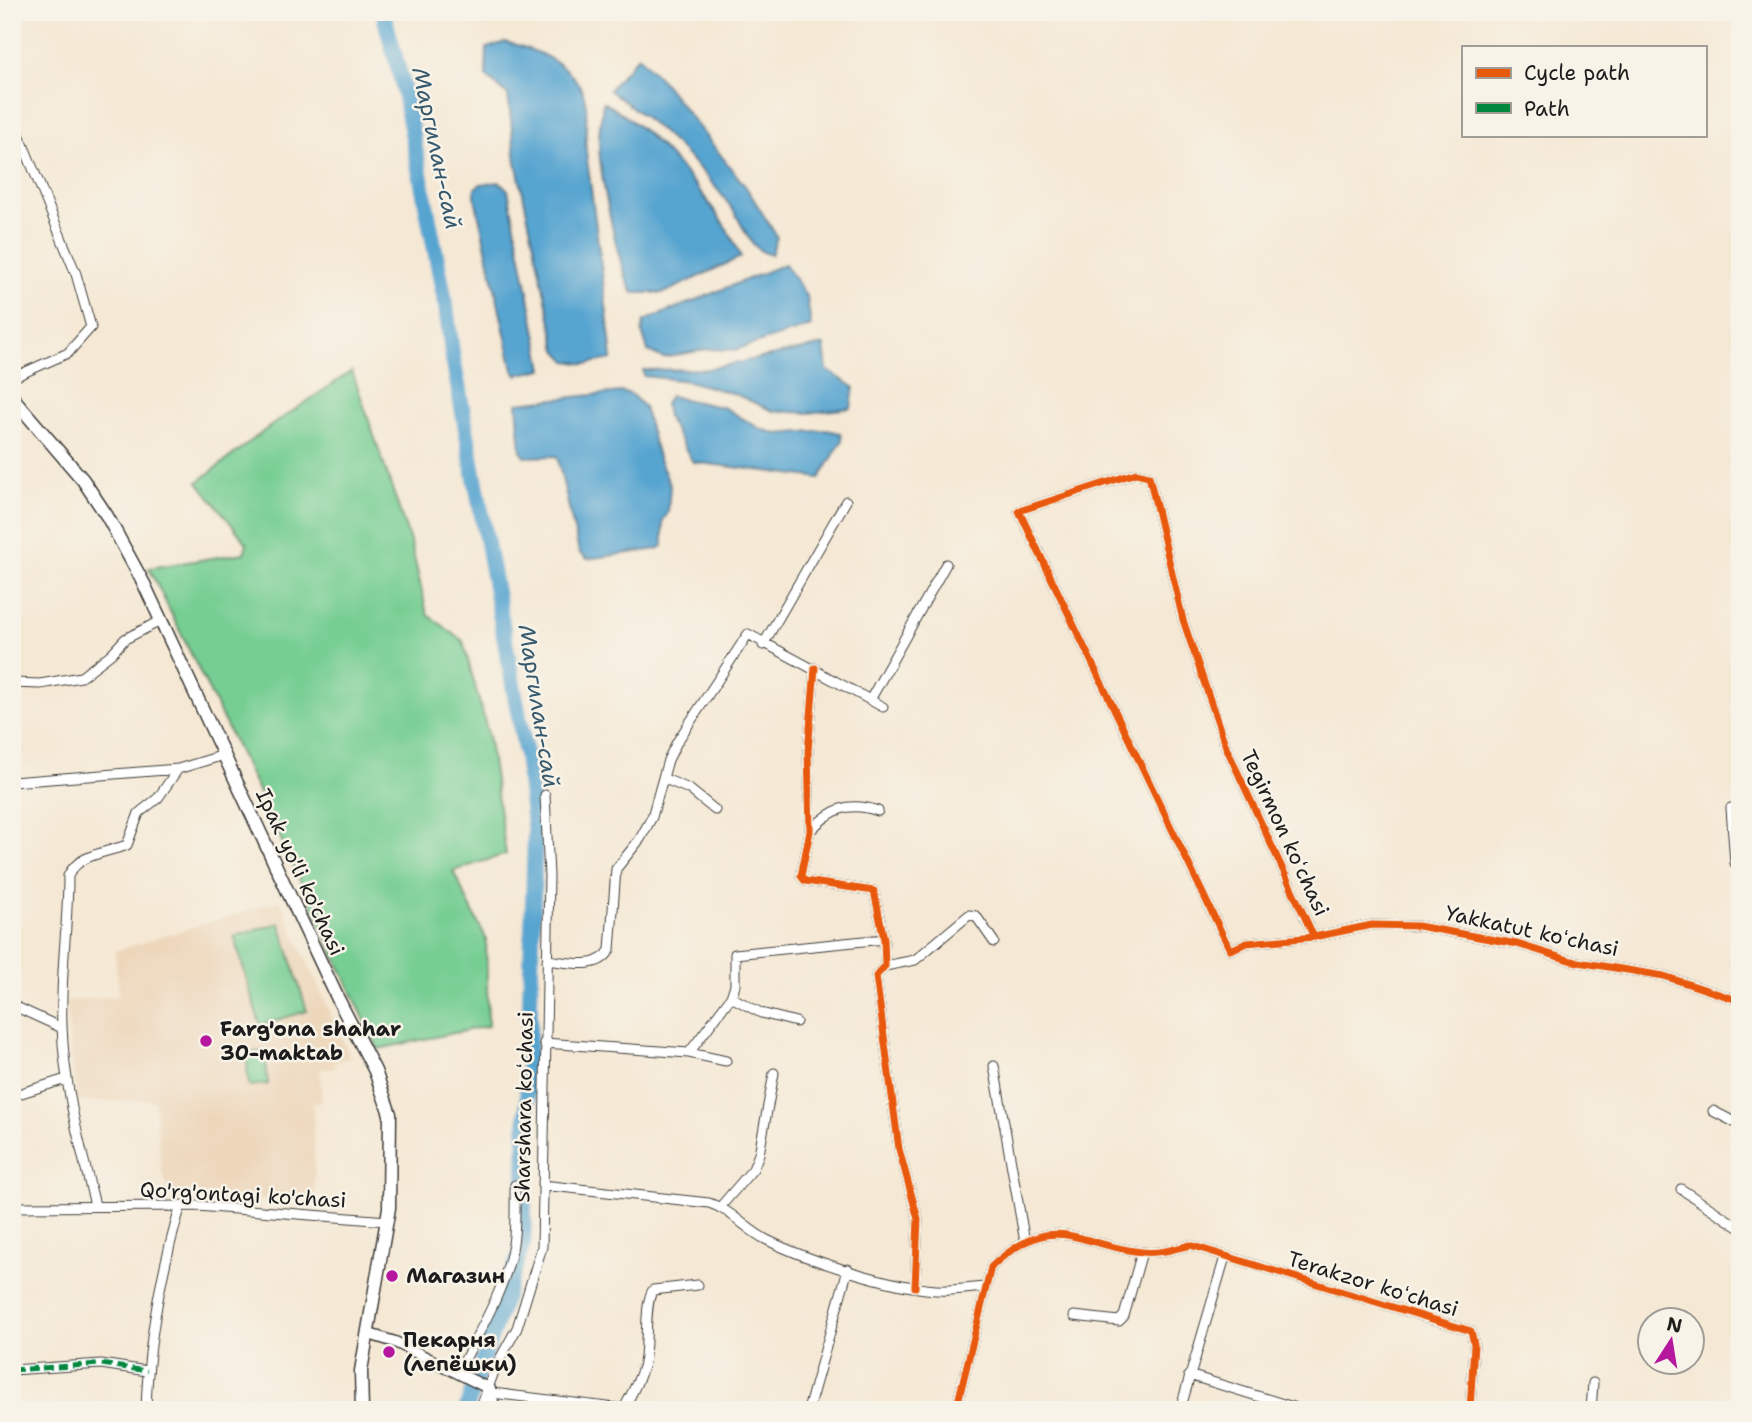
<svg xmlns="http://www.w3.org/2000/svg" width="1752" height="1422" font-family="'Shantell Sans',sans-serif">
  <style>
    .built { fill: #edd7bb }
    .green { fill: #76ce93; stroke: #497558; stroke-width: 2 }
    .water { fill: #57a4d0; stroke: #3a6076; stroke-width: 2 }
    .lines { fill: none; stroke-linecap: round; stroke-linejoin: round }
    .river { stroke: #57a4d0; stroke-width: 16 }
    .minor-casing { stroke: #3d3b38; stroke-width: 11 }
    .tertiary-casing { stroke: #3d3b38; stroke-width: 13 }
    .secondary-casing { stroke: #3d3b38; stroke-width: 15 }
    .minor { stroke: #fff; stroke-width: 9 }
    .tertiary { stroke: #fff; stroke-width: 10 }
    .secondary { stroke: #fff; stroke-width: 12 }
    .quiet { stroke: #00873e; stroke-width: 5; stroke-dasharray: 10 5; stroke-linecap: butt }
    .cycleway-casing { stroke: #f7f3e8; stroke-width: 11 }
    .cycleway { stroke: #e8590c; stroke-width: 7 }
    .poi-dot { fill: #b5179e; stroke: #f7f3e8; stroke-width: 2.5 }
    .labels { text-anchor: middle; dominant-baseline: central; stroke-width: 5; stroke-linejoin: round; paint-order: stroke }
    .street-label { font-size: 21px; fill: #1c1c1c; stroke: #f7f3e8 }
    .poi-label { font-size: 21px; font-weight: bold; fill: #1c1c1c; stroke: #f7f3e8; text-anchor: start }
    .water-label { font-size: 23px; font-style: italic; fill: #37596d; stroke: #f7f3e8 }
  </style>
  <rect width="100%" height="100%" fill="#f7f3e8"/>
  <filter id="ink" filterUnits="userSpaceOnUse"><feTurbulence type="fractalNoise" baseFrequency=".0143" numOctaves="2"/><feDisplacementMap in="SourceGraphic" scale="14" xChannelSelector="R" yChannelSelector="G"/><feConvolveMatrix kernelMatrix="1 2 1 2 8 2 1 2 1" color-interpolation-filters="sRGB"/></filter>
  <filter id="wash" filterUnits="userSpaceOnUse"><feTurbulence type="fractalNoise" baseFrequency=".00686" numOctaves="4" result="noise"/><feDisplacementMap in="SourceGraphic" scale="28" xChannelSelector="R" yChannelSelector="G"/><feGaussianBlur stdDeviation="1.57" result="paint"/><feColorMatrix in="noise" values="0 0 0 0 0 0 0 0 0 0 0 0 0 0 0 0 0 1.4 0 .05"/><feComposite in="paint" operator="in"/></filter>
  <g filter="url(#wash)">
    <rect width="100%" height="100%" fill="#f5e8d4"/>
    <path class="built" d="M280 901 350 1057 334 1063 335 1068 320 1069 322 1102 313 1103 315 1201 170 1196 161 1167 155 1100 75 1102 66 1001 119 996 115 951Z"/>
    <path class="green" d="M352 371 411 544 427 614 463 641 488 734 506 854 453 871 486 939 488 1026 378 1049 266 807 149 568 244 553 247 544 198 482 269 427Z
      M280 923 307 1011 260 1025 234 936Z
      M265 1051 268 1084 249 1086 246 1053Z"/>
    <path class="water" d="M505 42C531 48 561 59 578 83 592 104 584 128 586 151 595 220 605 289 612 359L586 364 567 361 557 350 516 162 508 95 486 76 487 48Z
      M638 56 662 81 746 187 777 237 771 255C748 250 744 224 731 207 698 162 654 122 609 90Z
      M603 102C651 127 721 208 741 257L664 293H633C619 271 598 168 599 140 599 128 602 115 603 102Z
      M500 182 508 190 543 369 517 375 513 370 475 198V188L481 184Z
      M785 264 807 297 811 326 735 350 708 349 663 358 648 351 642 332 644 321Z
      M824 345 827 370 854 387 851 408 808 413 773 411 735 394 688 381 644 376 643 370 707 369Z
      M621 392 631 394 644 407 658 457 670 485 668 513 663 520V546L658 549 587 559 579 552 557 456 525 457 521 451 517 403Z
      M670 396 725 408 759 428 777 434 827 430 841 433 842 441 820 478 693 462 667 417 665 404Z"/>
    <g class="lines">
      <path class="river" d="M383 12 402 82 446 306 452 353 526 755 535 833 523 1243 466 1410"/>
    </g>
  </g>
  <g filter="url(#ink)">
    <g class="lines">
      <defs>
        <path id="minor" d="M12 117 76 274 91 327 68 353 12 378
          M763 645 846 501
          M815 668 808 751 810 831 801 876 805 881 874 891 884 939 885 966 876 976 899 1149 918 1219 915 1287
          M12 683 40 684 81 677 111 654 125 639 162 620
          M870 700 946 564
          M665 779 689 789 715 810
          M12 782 178 769 224 755
          M810 831C831 809 848 801 878 811
          M1735 863 1731 808 1740 807
          M1314 937 1226 747 1183 620 1149 476 1136 473 1019 511 1230 950 1247 943 1314 937 1372 925 1418 926 1517 944 1572 961 1664 976 1740 1001
          M547 960C568 962 598 971 610 950L616 869 640 839 652 817 668 760 677 742 748 634 883 707
          M885 966 915 960 969 915 976 916 994 942
          M731 997 761 1013 796 1022
          M12 1005 62 1028
          M544 1043 689 1053 726 1061
          M689 1053 731 997 735 985V954L884 939
          M994 1066 1025 1242
          M12 1096 66 1079
          M1713 1111 1740 1125
          M542 1185 709 1203C732 1210 746 1230 767 1240 807 1260 891 1287 936 1290 952 1291 969 1288 985 1287
          M1681 1189 1740 1228
          M95 1205C80 1146 64 1087 62 1026 60 976 68 926 68 876 78 854 106 853 127 845L139 813 158 798 178 769
          M721 1206 753 1169 759 1154 774 1073
          M12 1207 197 1206 387 1221
          M1074 1316 1119 1321 1124 1316 1142 1252
          M12 1370 101 1364 147 1371
          M458 1373C478 1333 506 1289 513 1244 516 1225 515 1204 515 1185
          M1189 1375 1303 1410
          M492 1393 624 1409
          M146 1410C148 1340 161 1272 181 1205
          M480 1410 496 1366 517 1328 542 1247 549 876 545 795
          M623 1410C631 1395 640 1380 644 1363 648 1345 644 1302 653 1290L698 1285
          M808 1410 848 1269
          M956 1410 991 1267C1055 1208 1075 1245 1142 1252 1159 1254 1174 1249 1190 1245L1471 1331 1474 1344 1470 1410
          M1180 1410 1225 1257
          M1591 1410 1593 1383"/>
        <path id="tertiary" d="M369 1334 395 1342 490 1389 495 1410"/>
        <path id="secondary" d="M12 397 83 480 107 516 144 584 338 999 375 1071 390 1114 389 1208 361 1371 362 1410"/>
      </defs>
      <use href="#minor" class="minor-casing"/>
      <use href="#tertiary" class="tertiary-casing"/>
      <use href="#secondary" class="secondary-casing"/>
      <use href="#minor" class="minor"/>
      <use href="#tertiary" class="tertiary"/>
      <use href="#secondary" class="secondary"/>
      <path class="quiet" d="M12 1370 101 1364 147 1371"/>
      <defs>
        <path id="cycleway" d="M815 668 808 751 810 831 801 876 805 881 874 891 884 939 885 966 876 976 899 1149 918 1219 915 1287
          M1314 937 1226 747 1183 620 1149 476 1136 473 1019 511 1230 950 1247 943 1314 937 1372 925 1418 926 1517 944 1572 961 1664 976 1740 1001
          M956 1410 991 1267C1055 1208 1075 1245 1142 1252 1159 1254 1174 1249 1190 1245L1471 1331 1474 1344 1470 1410"/>
      </defs>
      <use href="#cycleway" class="cycleway-casing"/>
      <use href="#cycleway" class="cycleway"/>
    </g>
  </g>
  <g class="poi-dot">
    <circle cx="206" cy="1041" r="7"/>
    <circle cx="392" cy="1276" r="7"/>
    <circle cx="389" cy="1352" r="7"/>
  </g>
  <g class="labels">
    <g class="street-label">
      <text transform="translate(1285 833) rotate(65)">Tegirmon koʻchasi</text>
      <text transform="translate(300 872) rotate(65)">Ipak yo'li ko'chasi</text>
      <text transform="translate(1532 931) rotate(12)">Yakkatut koʻchasi</text>
      <text transform="translate(524 1107) rotate(-89)">Sharshara koʻchasi</text>
      <text transform="translate(243 1195) rotate(3)">Qo'rg'ontagi ko'chasi</text>
      <text transform="translate(1373 1284) rotate(17)">Terakzor koʻchasi</text>
    </g>
    <g class="poi-label">
      <text x="220" y="1029">Farg'ona shahar<tspan x="220" dy="24">30-maktab</tspan></text>
      <text x="406" y="1276">Магазин</text>
      <text x="403" y="1340">Пекарня<tspan x="403" dy="24">(лепёшки)</tspan></text>
    </g>
    <g class="water-label">
      <text transform="translate(437 148) rotate(78)">Маргилан-сай</text>
      <text transform="translate(539 706) rotate(81)">Маргилан-сай</text>
    </g>
  </g>
  <rect width="1752" height="1422" fill="none" stroke="#f7f3e8" stroke-width="42"/>
  <rect x="1462" y="46" width="245" height="91" fill="#f7f3e8" stroke="#9f9d96" stroke-width="2"/>
  <rect x="1476" y="68" width="35" height="10" fill="#e8590c" stroke="#9f9d96" stroke-width="2"/>
  <text x="1524" y="80" font-size="21" fill="#1c1c1c">Cycle path</text>
  <rect x="1476" y="103" width="35" height="10" fill="#00873e" stroke="#9f9d96" stroke-width="2"/>
  <text x="1524" y="116" font-size="21" fill="#1c1c1c">Path</text>
  <g transform="translate(1671 1341) rotate(12)"><circle r="33" fill="#f7f3e8" stroke="#9f9d96" stroke-width="2"/>
  <path d="M0-5L12 26L0 18L-12 26Z" fill="#b5179e"/>
  <text y="-10" font-size="19" font-weight="bold" text-anchor="middle" fill="#1c1c1c">N</text>
  </g>
</svg>
